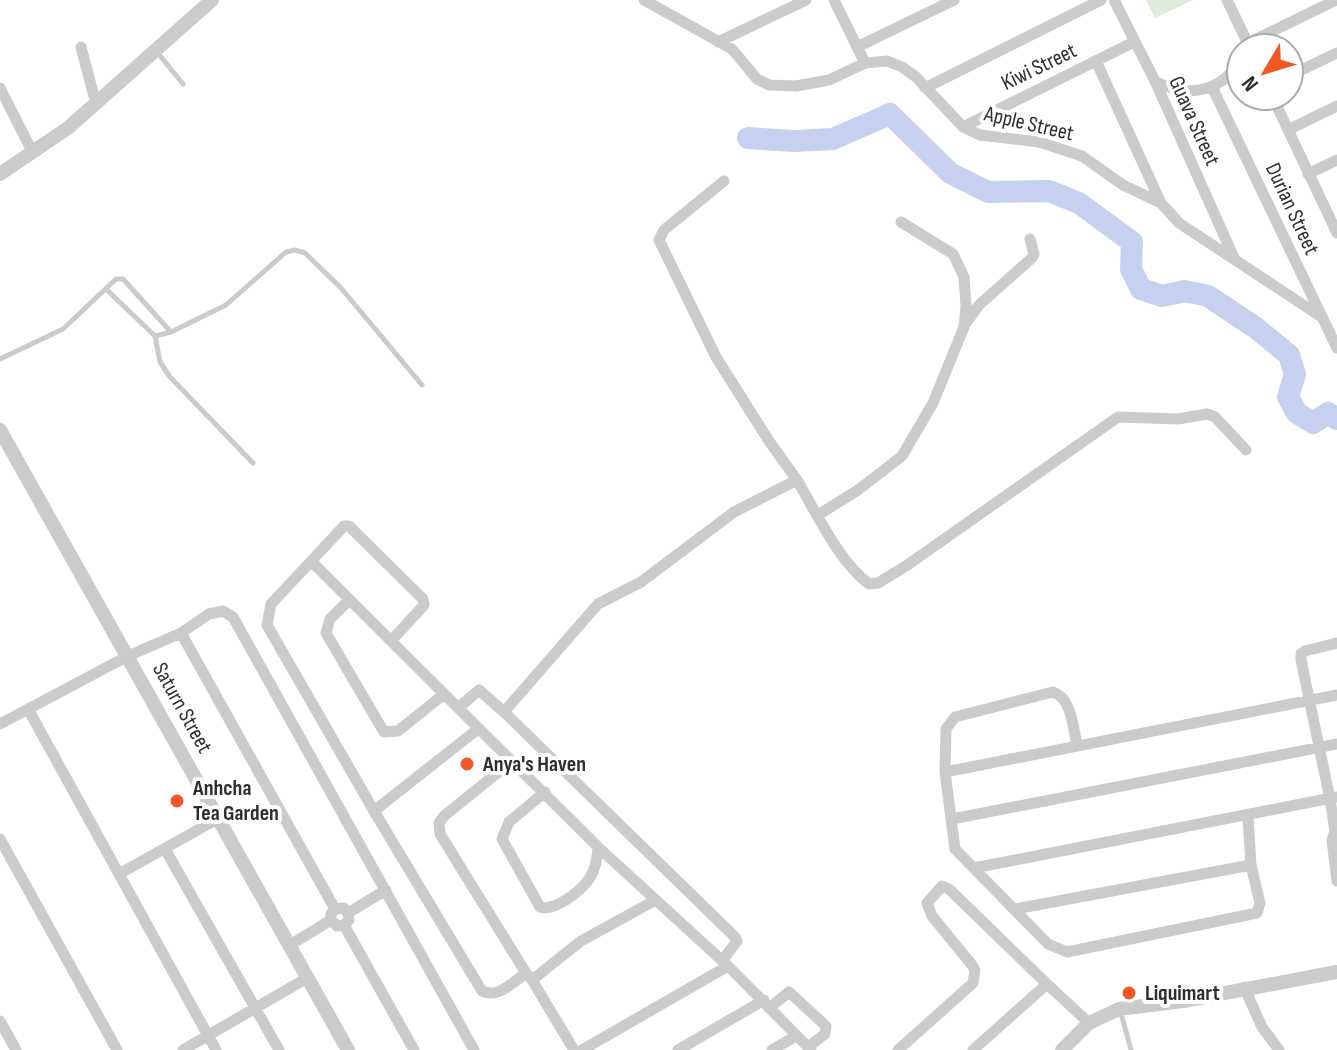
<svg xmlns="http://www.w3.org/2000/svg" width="1337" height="1050" font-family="'Sofia Sans Condensed',sans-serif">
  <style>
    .green { fill: #deecda }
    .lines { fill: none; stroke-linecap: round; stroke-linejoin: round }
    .river { stroke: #c5d1ee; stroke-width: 22 }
    .service { stroke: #cbcbcb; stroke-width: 5 }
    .minor { stroke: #cbcbcb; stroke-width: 11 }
    .tertiary { stroke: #cbcbcb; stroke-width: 14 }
    .poi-dot { fill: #f15824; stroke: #fff; stroke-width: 3 }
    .labels { text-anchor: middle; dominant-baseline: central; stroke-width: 8; stroke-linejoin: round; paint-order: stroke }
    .street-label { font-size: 22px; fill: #2e2e2e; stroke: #fff }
    .poi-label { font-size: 22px; font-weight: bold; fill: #2e2e2e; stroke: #fff; text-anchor: start }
  </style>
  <rect width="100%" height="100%" fill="#fff"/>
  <path class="green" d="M1146 0H1193L1155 18Z"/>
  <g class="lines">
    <path class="river" d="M748 138 794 141 833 139 890 114 950 173 988 192 1049 191 1079 203 1132 242 1131 269 1141 289 1162 296 1185 291 1208 296 1256 328 1289 355 1295 374 1288 397 1297 413 1313 423 1328 413 1337 419"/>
    <path class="service" d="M157 52 183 84
      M106 289 155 336
      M171 332 226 305 286 252 295 250 305 253 341 288 422 385
      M0 359 63 329 116 279H123L171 332 155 336 160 362 170 377 253 463
      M1121 1013 1131 1050"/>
    <path class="minor" d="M644 0 732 49 757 79 769 85 796 86 829 80 865 63 887 61 902 67 916 77 963 127 980 135 1039 142 1082 156 1123 185 1161 203 1179 223 1320 316
      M834 0 865 63
      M1114 0 1155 81 1235 260
      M1227 0 1250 48
      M718 42 806 0
      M81 47 96 104
      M857 47 954 0
      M1246 48 1248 43 1336 0
      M1096 61 1161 203
      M1289 76 1337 53
      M1155 81C1188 99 1221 92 1241 60
      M1212 87 1337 348
      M0 88 32 151
      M925 88 1101 0
      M1272 96 1337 233
      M963 127 1134 42
      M1288 130 1337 106
      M1308 174 1337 160
      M724 181 664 230 659 240 716 357 769 441 797 480
      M966 323 979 305 1032 258 1034 254 1030 239
      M818 515 858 490 902 456 933 403 964 327 966 306 964 277 953 254 901 222
      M311 561 391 641
      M348 601 330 619 326 633 384 732 398 731 443 695
      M181 633 335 909
      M1337 643 1305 651 1301 654V660L1330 799 1335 831 1332 840 1337 881
      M458 708 479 690 504 712 735 937 737 941 722 961
      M28 709 216 1050
      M504 712 598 604 641 582 734 512 797 480C816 512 839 562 869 584L878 583 906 566 1118 417 1178 419 1207 414 1215 417 1246 450
      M0 724 128 656 181 633 209 614 223 611 233 617 474 1050
      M1077 745C1073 728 1072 698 1053 692L955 717 946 729 945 772 955 849 1048 944 1067 952 1257 913 1260 903 1251 865 1248 817
      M512 761 444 816 439 823 440 834 526 973
      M945 772 1337 695
      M545 792 509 822 502 839 540 907C554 912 581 891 589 879 596 869 597 858 598 847
      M374 811 478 729
      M952 819 1337 744
      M0 839 117 1050
      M165 849 279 1050
      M974 868 1337 797
      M119 874 219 818
      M1015 909 1251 865
      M348 913 386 890
      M344 925 414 1050
      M290 945 331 920V914L335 909 344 908 348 913 349 920 344 925 337 926 331 920
      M728 966 811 1050
      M532 980 574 1050
      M1047 984 1089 1023
      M1244 987 1262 1027 1279 1050
      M769 1008 789 992 826 1026 825 1034 808 1047
      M0 1021 16 1050
      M183 1050 307 978
      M582 1050 728 966 598 847 391 641 424 605 423 599 349 526H344L271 604 267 625 374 811 482 991C498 999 513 982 526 973L532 980 581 941 654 901
      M678 1050 764 1000
      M772 1050 796 1036
      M898 1050 973 983 975 970 972 965 932 916 927 903 942 886 949 889 1047 984 973 1050"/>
    <path class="tertiary" d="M0 174 68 128 212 0
      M0 430 348 1050
      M1062 1050 1089 1023 1119 1009 1183 1001 1337 972"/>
  </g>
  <g class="poi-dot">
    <circle cx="467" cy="764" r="8"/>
    <circle cx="177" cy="801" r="8"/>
    <circle cx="1129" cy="993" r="8"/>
  </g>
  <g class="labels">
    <g class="street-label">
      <text transform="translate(1039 67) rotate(-26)">Kiwi Street</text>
      <text transform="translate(1194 121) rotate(66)">Guava Street</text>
      <text transform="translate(1029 124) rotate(13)">Apple Street</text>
      <text transform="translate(1292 209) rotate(65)">Durian Street</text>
      <text transform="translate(182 708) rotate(61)">Saturn Street</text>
    </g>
    <g class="poi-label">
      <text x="483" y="764">Anya's Haven</text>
      <text x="193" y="788">Anhcha<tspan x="193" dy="25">Tea Garden</tspan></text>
      <text x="1145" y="993">Liquimart</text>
    </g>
  </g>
  <g transform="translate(1265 72) rotate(232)"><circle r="38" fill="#ffffff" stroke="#ababab" stroke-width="2"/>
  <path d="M0-6L14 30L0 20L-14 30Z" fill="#f15824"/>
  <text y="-12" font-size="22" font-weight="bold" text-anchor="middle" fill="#2e2e2e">N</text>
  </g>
</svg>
